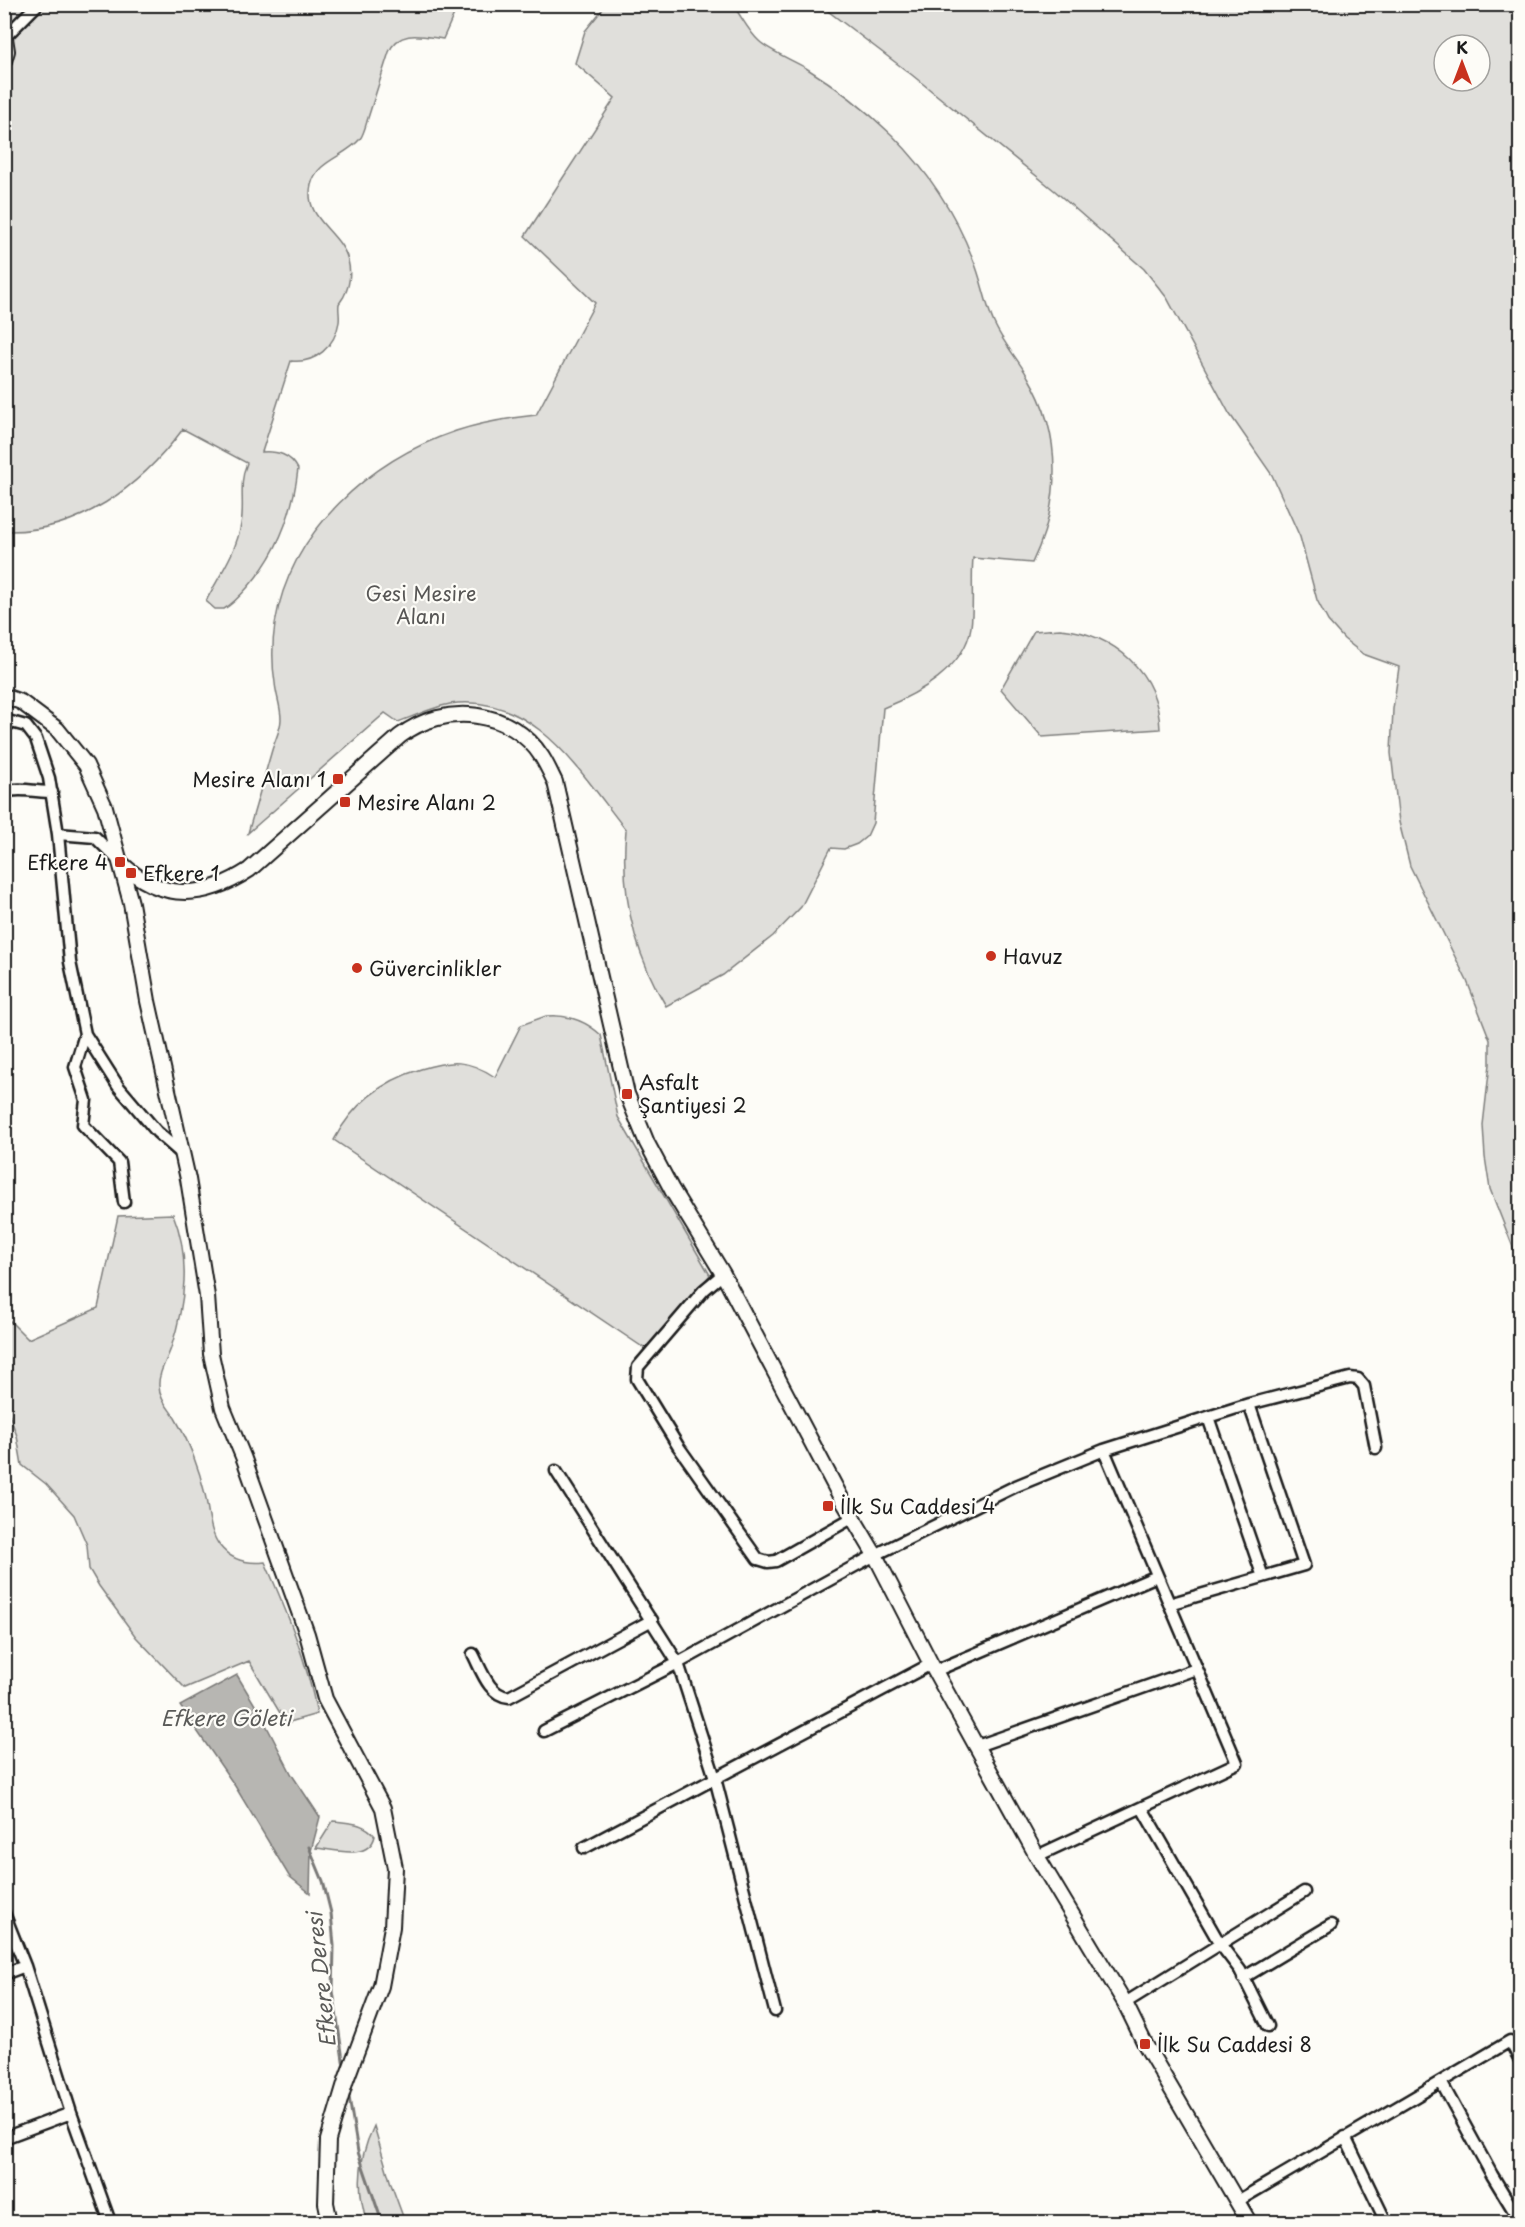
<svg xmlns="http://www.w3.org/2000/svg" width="1525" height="2227" font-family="'Playpen Sans',sans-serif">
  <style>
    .green { fill: #e0dfdb; stroke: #7e7e7c; stroke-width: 1.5; fill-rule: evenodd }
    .water { fill: #b7b6b2; stroke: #797876; stroke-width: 1.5 }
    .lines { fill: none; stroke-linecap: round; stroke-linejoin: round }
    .stream { stroke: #797876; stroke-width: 3 }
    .minor-casing { stroke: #1c1c1c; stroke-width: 15 }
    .tertiary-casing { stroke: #1c1c1c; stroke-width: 18 }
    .minor { stroke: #fdfcf7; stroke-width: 10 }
    .tertiary { stroke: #fdfcf7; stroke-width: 14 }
    .poi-dot { fill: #c8321e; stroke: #fdfcf7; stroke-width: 2 }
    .labels { text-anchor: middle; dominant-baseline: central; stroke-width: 4.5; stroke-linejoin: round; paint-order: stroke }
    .park-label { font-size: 20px; fill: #575655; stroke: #fdfcf7 }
    .poi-label { font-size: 20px; fill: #1c1c1c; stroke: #fdfcf7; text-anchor: start }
    .water-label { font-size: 21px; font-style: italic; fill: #5a5a58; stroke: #fdfcf7 }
  </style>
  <rect width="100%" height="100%" fill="#fdfcf7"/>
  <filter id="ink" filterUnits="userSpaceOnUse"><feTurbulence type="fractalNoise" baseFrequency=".0167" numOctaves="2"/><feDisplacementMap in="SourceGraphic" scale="12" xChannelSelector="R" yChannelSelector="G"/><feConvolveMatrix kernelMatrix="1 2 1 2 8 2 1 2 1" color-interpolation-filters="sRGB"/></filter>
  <g filter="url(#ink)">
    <path class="green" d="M5 5H458L443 39C422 36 399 29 389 52 382 74 375 96 368 118 366 124 364 134 360 139 345 157 317 160 311 185 303 219 341 232 348 260 351 272 350 285 344 296 344 297 339 303 339 304 338 309 340 316 339 322 335 346 316 364 291 361L262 452C277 451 290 454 298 469 293 513 278 553 248 587 241 595 233 604 224 609H215L206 601C219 576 237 551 241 524 245 503 238 483 247 463L183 429C140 487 79 533 5 531Z
      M606 5H733C741 16 749 32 759 41 768 50 794 61 806 68 837 87 866 110 892 135 927 170 955 213 973 259 982 280 985 303 994 323 1003 343 1018 359 1028 377 1063 435 1061 503 1032 563L973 558C971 580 974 605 971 627 965 668 918 694 883 708L873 823 867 836 857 844 844 849 831 848 801 907 773 936 723 975 666 1006C633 951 620 894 626 830 581 774 535 692 450 704 433 707 415 716 398 722L385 713 248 833C256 805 264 777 272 750 275 740 281 729 281 719 281 707 276 695 275 683 272 664 272 644 275 624 290 531 370 460 456 431 482 422 509 418 536 415L595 303 525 236 615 98 575 63 585 31Z
      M820 5H1520V1265L1490 1189 1485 1157 1483 1125 1490 1064V1040L1467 981 1410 866 1399 822 1391 753 1393 709 1399 667 1363 654 1344 639 1328 621 1317 600 1300 537 1272 475 1229 413 1167 298 1144 269 1055 191 912 75ZM1444 45H1480V81H1444Z
      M1060 629C1115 634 1158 672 1160 729L1042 737 1001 689 1034 631Z
      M546 1016C568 1014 585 1020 601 1035L618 1117 710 1275 647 1350 334 1140C353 1103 382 1081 421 1069 451 1060 468 1059 495 1077L521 1025Z
      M173 1214C191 1258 185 1304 171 1348 167 1360 158 1373 159 1386 159 1399 169 1408 175 1418 182 1430 188 1442 193 1455 198 1468 202 1481 205 1494 209 1511 209 1532 220 1546 231 1560 248 1564 265 1562 287 1612 307 1660 317 1714L286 1723 249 1661 185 1688 136 1637 99 1586 89 1569 87 1545 74 1515 46 1484 22 1465 17 1436 5 1403V1316L28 1339 98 1308 118 1216Z
      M333 1821C349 1823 364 1822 375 1836 369 1861 335 1850 316 1848Z
      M374 2126 391 2184 405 2222H367C356 2189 358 2158 374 2126Z"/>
    <path class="water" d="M237 1675 261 1715 292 1775 320 1817 311 1851 310 1893 289 1876 235 1786 180 1706Z"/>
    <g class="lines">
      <path class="stream" d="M309 1847 323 1881 331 1913 334 1946 333 1991 344 2067
        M348 2091 358 2152 382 2222"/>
      <defs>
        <path id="minor" d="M6 36 38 4
          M4 720 26 726 36 739 49 778 58 834 70 962 85 1034 118 1086 157 1132 182 1154
          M4 792C18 787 37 792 52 792
          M58 834 95 837 120 862
          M85 1034 75 1067 86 1100 83 1125 119 1162 124 1202
          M723 1274 704 1290 638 1367 637 1379 678 1446 758 1559 768 1562 776 1561 852 1518
          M1208 1417 1263 1577
          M556 1471 678 1663 715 1778 775 2011
          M1169 1604 1304 1565 1249 1404
          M473 1654C481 1669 489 1696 509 1697L652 1620
          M935 1671 1157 1576
          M544 1731 678 1663 875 1555 1016 1486 1104 1450 1249 1404 1350 1378 1358 1379 1364 1386 1376 1448
          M977 1746 1196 1669
          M1142 1808 1220 1944 1240 1970 1268 2026
          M584 1848 931 1664
          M1037 1856 1237 1763 1104 1450
          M4 1913 25 1966 71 2113 110 2222
          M4 1974 25 1966
          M1243 1978 1331 1925
          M1125 2003 1304 1892
          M1441 2082 1492 2175 1520 2221
          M1345 2137 1386 2222
          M4 2138 71 2113
          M1236 2202 1510 2041 1520 2060"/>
        <path id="tertiary" d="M4 32 7 51 4 61
          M4 696 21 702 57 729 86 765 105 807 131 903 148 1001 188 1179 207 1296 211 1354 223 1408 244 1459 307 1634 325 1699 383 1808 395 1868 392 1927 381 1986 346 2080 328 2140 326 2203 330 2222
          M120 862C160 901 203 900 249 870L400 736C444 702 512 709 542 757 547 765 551 774 555 782L627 1094 647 1143 672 1190 723 1274 840 1496 875 1555 931 1664 1037 1856 1125 2003 1145 2044 1249 2222"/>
      </defs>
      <use href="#minor" class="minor-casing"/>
      <use href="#tertiary" class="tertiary-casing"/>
      <use href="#minor" class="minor"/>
      <use href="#tertiary" class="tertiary"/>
    </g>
  </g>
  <g class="poi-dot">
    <rect x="332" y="773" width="12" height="12" rx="3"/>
    <rect x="339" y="796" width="12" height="12" rx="3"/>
    <rect x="114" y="856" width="12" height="12" rx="3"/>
    <rect x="125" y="867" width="12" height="12" rx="3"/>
    <circle cx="991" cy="956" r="6"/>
    <circle cx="357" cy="968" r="6"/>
    <rect x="621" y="1088" width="12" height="12" rx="3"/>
    <rect x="822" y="1500" width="12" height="12" rx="3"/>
    <rect x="1139" y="2038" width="12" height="12" rx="3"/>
  </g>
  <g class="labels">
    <g class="park-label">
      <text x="421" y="593">Gesi Mesire<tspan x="421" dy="23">Alanı</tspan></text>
    </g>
    <g class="poi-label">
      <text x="326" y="779" text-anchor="end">Mesire Alanı 1</text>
      <text x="357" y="802">Mesire Alanı 2</text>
      <text x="108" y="862" text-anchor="end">Efkere 4</text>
      <text x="143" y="873">Efkere 1</text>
      <text x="1003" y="956">Havuz</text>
      <text x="369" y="968">Güvercinlikler</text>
      <text x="639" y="1082">Asfalt<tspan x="639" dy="23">Şantiyesi 2</tspan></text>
      <text x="840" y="1506">İlk Su Caddesi 4</text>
      <text x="1157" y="2044">İlk Su Caddesi 8</text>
    </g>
    <g class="water-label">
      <text x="226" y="1717">Efkere Göleti</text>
      <text transform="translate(320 1980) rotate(-96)">Efkere Deresi</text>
    </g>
  </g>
  <rect width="1525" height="2227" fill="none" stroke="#fdfcf7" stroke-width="24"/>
  <rect x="12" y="12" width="1501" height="2203" fill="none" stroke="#1c1c1c" stroke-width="2" filter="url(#ink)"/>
  <g transform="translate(1462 63)"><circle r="28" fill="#fdfcf7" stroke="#a3a29f" stroke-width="1.5"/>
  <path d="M0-4.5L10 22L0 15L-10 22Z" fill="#c8321e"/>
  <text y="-9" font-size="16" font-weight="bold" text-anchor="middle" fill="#1c1c1c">K</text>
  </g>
</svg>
